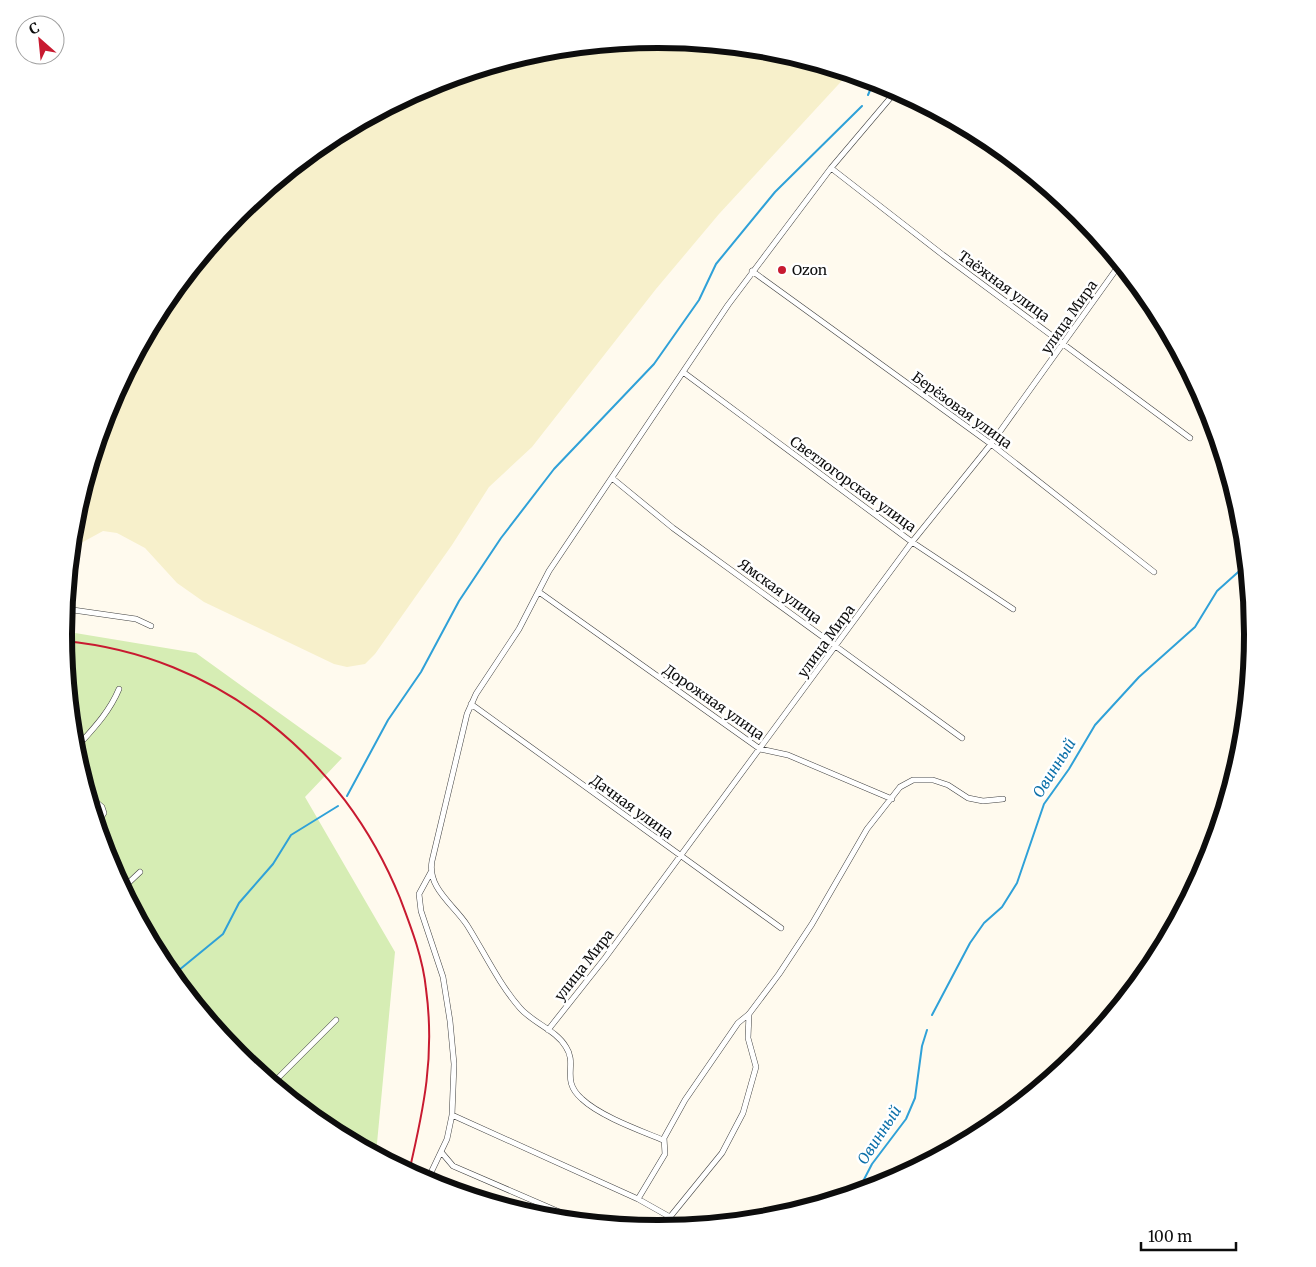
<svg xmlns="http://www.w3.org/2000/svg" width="1316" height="1267" font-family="Merriweather,serif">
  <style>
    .farmland { fill: #f7f0cb }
    .green { fill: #d6edb4 }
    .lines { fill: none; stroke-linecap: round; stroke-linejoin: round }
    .stream { stroke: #2fa1d8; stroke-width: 2 }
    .street-casing { stroke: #404040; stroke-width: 6 }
    .street { stroke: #fff; stroke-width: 5 }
    .rail { stroke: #c81a30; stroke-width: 2 }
    .poi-dot { fill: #c81a30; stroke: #fff; stroke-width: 2 }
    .labels { text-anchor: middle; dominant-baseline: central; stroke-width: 5; stroke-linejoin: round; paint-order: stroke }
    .poi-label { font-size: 14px; fill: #0d0d0d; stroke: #fff; text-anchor: start }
    .street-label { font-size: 14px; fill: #0d0d0d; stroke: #fff }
    .water-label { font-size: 15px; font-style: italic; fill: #0d70a9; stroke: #fff }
    .rim { fill: none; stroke: #0d0d0d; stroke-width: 6 }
  </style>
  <rect width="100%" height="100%" fill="#fffaee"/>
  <path class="farmland" d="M658 39 774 50 849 73 719 214 656 289 532 447 489 487 452 545 375 654 365 664 347 667 334 664 204 602 177 583 145 548 117 533 103 531 72 548 75 517 109 406 164 303 238 213 328 139 431 84 542 50Z"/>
  <path class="green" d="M63 631 196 653 342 758 305 797 395 952 376 1154 327 1128 237 1054 163 964 108 861 75 749Z"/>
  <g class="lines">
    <path class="stream" d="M868 95 874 81
      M347 796 388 720 421 672 459 601 501 538 554 469 654 364 699 300 716 264 775 192 862 106
      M173 975 223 934 239 903 273 864 291 835 338 806
      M932 1015 970 943 984 923 1002 907 1017 883 1044 804 1069 769 1095 725 1139 677 1195 627 1217 591 1246 565
      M858 1191 872 1164 906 1119 915 1098 922 1046 927 1030"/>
    <defs>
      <path id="street" d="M831 168 943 255 1190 438
        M752 271 991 444 1154 572
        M683 372 912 542 1013 609
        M612 478 673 528 962 738
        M539 592 760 749 788 755 892 799
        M66 609 136 619 151 626
        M471 704 781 928
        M75 749C92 730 109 713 119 689
        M89 796 102 807 104 813 97 824
        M123 888 140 872
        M548 1030 605 958 912 542 991 444 1120 264
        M273 1083 336 1020
        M452 1115 638 1199 670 1217
        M663 1140C639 1130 600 1116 582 1099 560 1080 578 1065 566 1047 556 1030 533 1023 520 1008 499 984 484 952 467 925 454 905 427 888 432 861L467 714 476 694 519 629 549 571 728 305 831 168 897 90
        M442 1153 453 1166 578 1220
        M427 1181 447 1139 452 1115 454 1064 450 1021 443 977 421 911 419 894 431 872
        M638 1199 665 1154 664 1138 685 1100 738 1023 749 1014 779 974 812 924 867 829 900 787 913 780H933L948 785 968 798 983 801 1003 799
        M656 1228 670 1217 722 1153 743 1113 756 1067 748 1038 749 1014"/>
    </defs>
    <use href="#street" class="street-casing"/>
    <use href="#street" class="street"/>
    <path class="rail" d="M64 641C217 655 343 757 400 898 411 927 423 958 426 989 435 1055 424 1108 409 1172"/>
  </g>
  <circle class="poi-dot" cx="782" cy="270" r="5"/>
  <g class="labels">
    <g class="poi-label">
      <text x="792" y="270">Ozon</text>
    </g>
    <g class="street-label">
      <text transform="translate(1004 286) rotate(36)">Таёжная улица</text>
      <text transform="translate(1069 317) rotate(-55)">улица Мира</text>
      <text transform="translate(962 410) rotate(36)">Берёзовая улица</text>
      <text transform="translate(853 484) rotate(36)">Светлогорская улица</text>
      <text transform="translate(780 591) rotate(36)">Ямская улица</text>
      <text transform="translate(826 641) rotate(-54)">улица Мира</text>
      <text transform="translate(714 702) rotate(35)">Дорожная улица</text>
      <text transform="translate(632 807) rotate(36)">Дачная улица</text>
      <text transform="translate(584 965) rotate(-52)">улица Мира</text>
    </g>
    <g class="water-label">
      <text transform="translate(1054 768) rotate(-58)">Овинный</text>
      <text transform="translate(879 1135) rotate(-57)">Овинный</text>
    </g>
  </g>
  <path d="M0 0H1316V1267H0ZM72 634a586 586 0 1 1 1172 0a586 586 0 1 1-1172 0Z" fill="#fff" fill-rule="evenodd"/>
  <path class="rim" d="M72 634a586 586 0 1 1 1172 0a586 586 0 1 1-1172 0Z"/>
  <g transform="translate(40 40) rotate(333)"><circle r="24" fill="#ffffff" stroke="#9e9e9e"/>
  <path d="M0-4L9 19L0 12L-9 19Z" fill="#c81a30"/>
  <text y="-8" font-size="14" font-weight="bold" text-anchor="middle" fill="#0d0d0d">С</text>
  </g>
  <path d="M1141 1242v8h95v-8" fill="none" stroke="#0d0d0d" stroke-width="2.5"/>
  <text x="1148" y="1242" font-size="15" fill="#0d0d0d" stroke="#ffffff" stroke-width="4" paint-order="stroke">100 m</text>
</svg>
